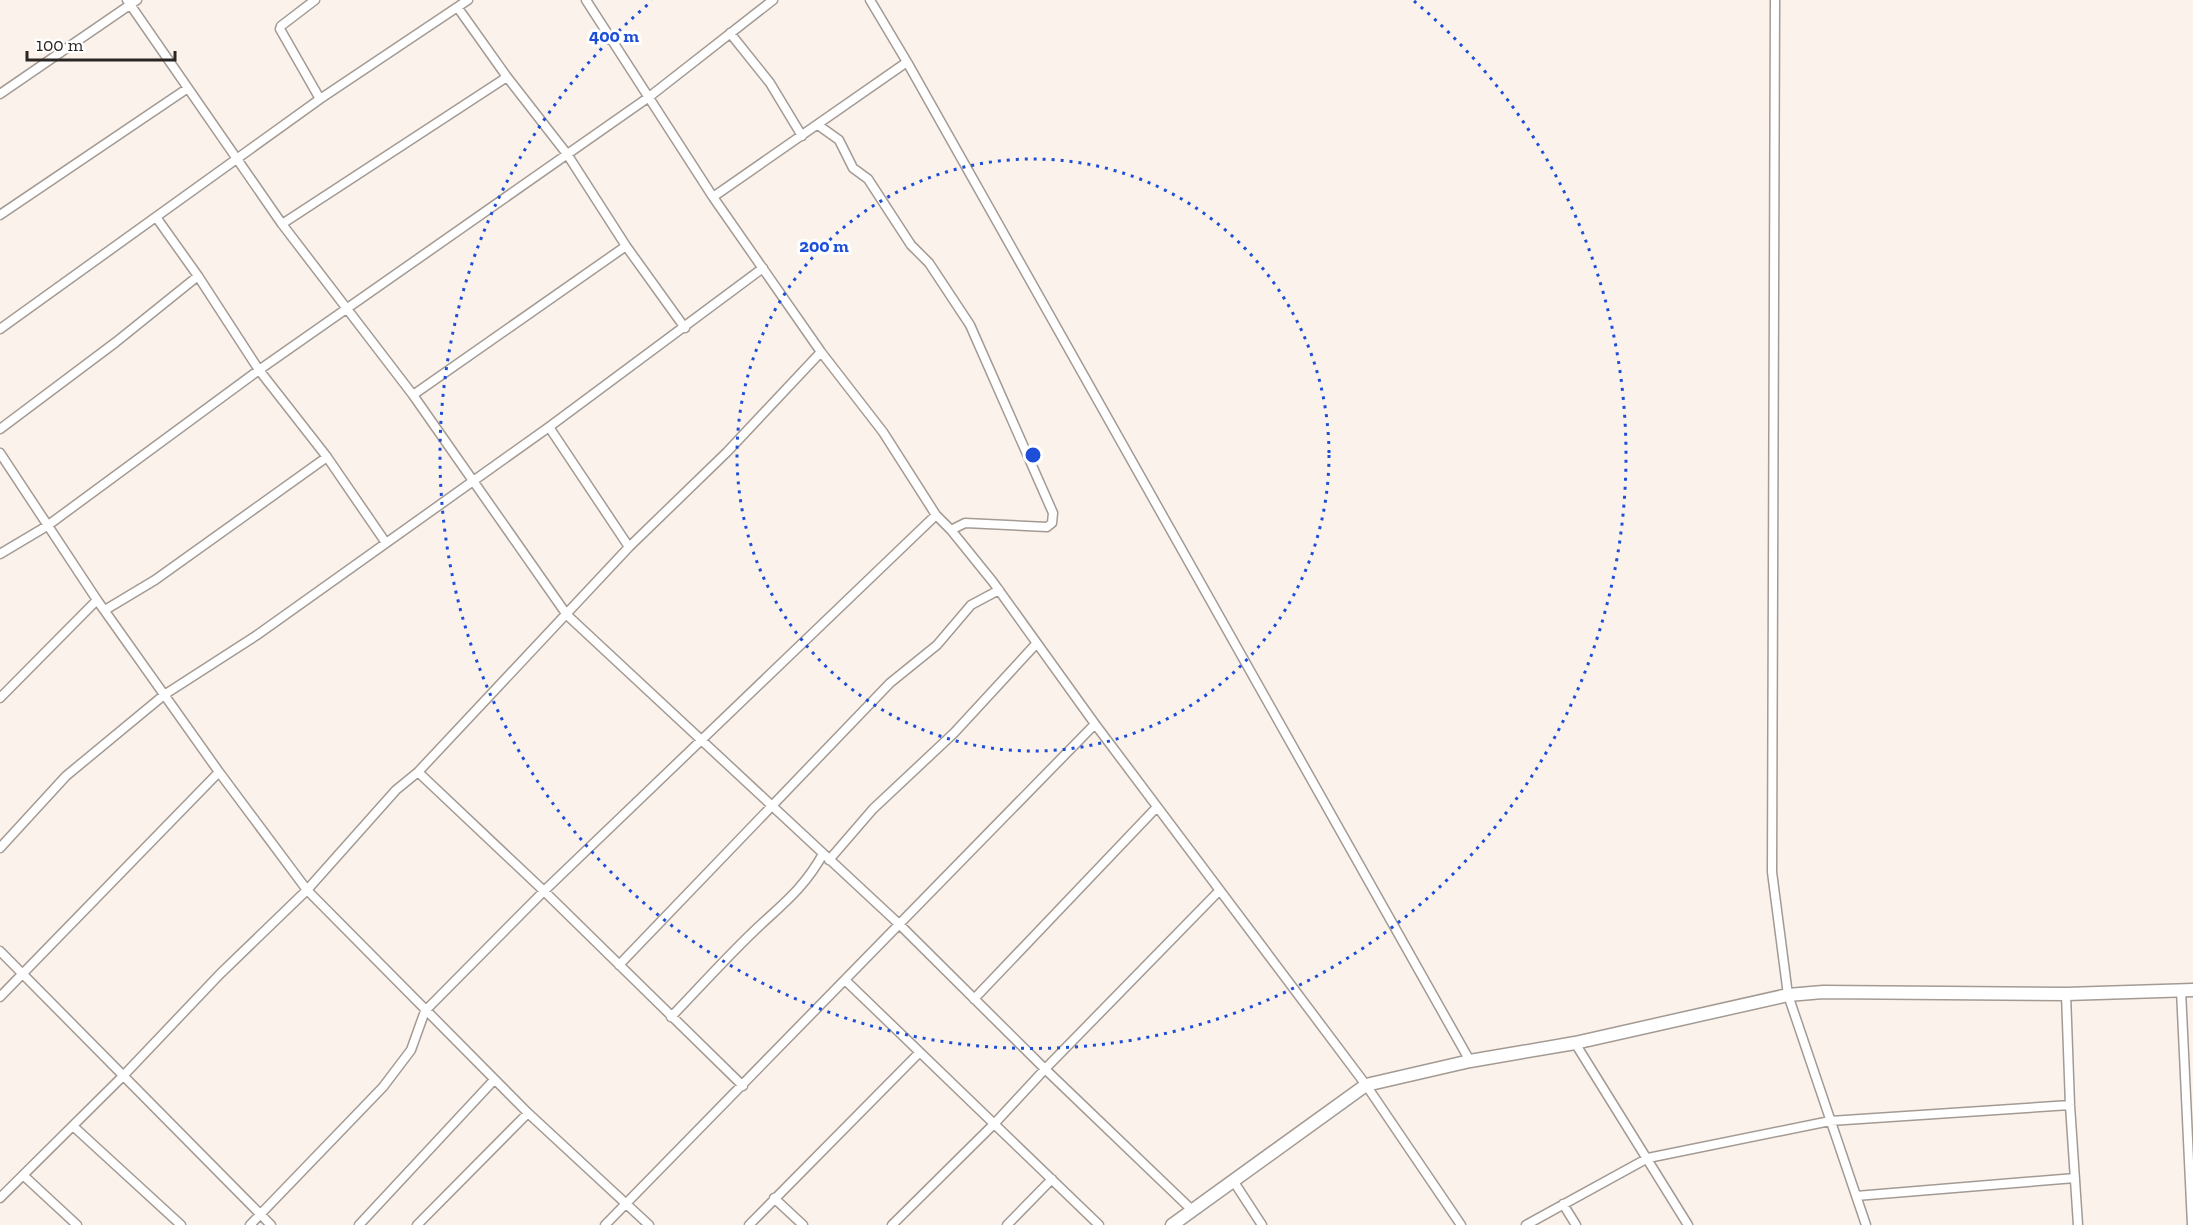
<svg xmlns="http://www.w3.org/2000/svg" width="2193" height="1225" font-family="'Zilla Slab',serif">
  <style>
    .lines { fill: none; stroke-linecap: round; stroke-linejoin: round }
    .street-casing { stroke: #a39a94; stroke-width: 11 }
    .secondary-casing { stroke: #a39a94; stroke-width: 15 }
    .street { stroke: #fff; stroke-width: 8 }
    .secondary { stroke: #fff; stroke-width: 12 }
    .ring { fill: none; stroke: #1d4ed8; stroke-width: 3; stroke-dasharray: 3 6 }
    .centre { fill: #1d4ed8; stroke: #fff; stroke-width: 3 }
    .ring-label { font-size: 18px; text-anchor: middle; font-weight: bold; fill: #1d4ed8; stroke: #fff; stroke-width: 6; stroke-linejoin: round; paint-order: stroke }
  </style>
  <rect width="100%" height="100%" fill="#fbf2eb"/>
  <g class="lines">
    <defs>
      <path id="street" d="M127 0 282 224 413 395 567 615 899 924 1045 1069 1192 1210
        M315 0 281 26 280 29 320 99
        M586 0 713 197 821 352 883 432 936 515 951 530 993 582 1095 724 1366 1085 1461 1225
        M870 0 907 62 1470 1061
        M1775 0 1772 872 1788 995 1866 1225
        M458 8 507 77 567 154 626 246 685 328
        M730 33 770 83 802 136
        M0 94 137 0
        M818 125 839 140 853 168 868 179 911 245 929 263 970 325 1053 513 1052 523 1047 527 965 523 951 530
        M713 197 907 62
        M0 215 188 88
        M156 217 198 276 259 370 327 457 386 543
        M282 224 507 77
        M0 329 320 99 468 0
        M413 395 626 246
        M549 427 629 547
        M0 429 116 342 198 276
        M0 453 97 600 219 772 307 890 528 1113 649 1225
        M0 554 47 526 259 370 649 97 773 0
        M105 610 155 580 327 457
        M0 698 97 600
        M418 772 544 891 743 1086
        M0 848 66 776 164 695 257 635 549 427 763 268
        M829 860 873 809 954 733 1036 644
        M0 951 271 1225
        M619 965 890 683 937 645 971 605 999 590
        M845 980 1099 1225
        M2181 990 2192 1225
        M2066 994 2070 1105 2078 1225
        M0 997 219 772
        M974 999 1157 807
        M671 1017C698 989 724 960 752 933 780 906 803 890 823 854
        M1575 1043 1688 1225
        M73 1126 181 1225
        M23 1175 77 1225
        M1234 1182 1262 1225
        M1856 1196 2075 1178
        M0 1198 124 1075 220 974 307 890 396 790 418 772 629 547 727 452 821 352
        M774 1198 803 1225
        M1563 1204 1576 1225
        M250 1225 383 1087 411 1050 425 1011 544 891 936 515
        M359 1225 494 1080
        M417 1225 528 1113
        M605 1225 1095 724
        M749 1225 919 1053
        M892 1225 995 1123 1045 1069 1219 891
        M1007 1225 1052 1179
        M1526 1225 1648 1158 1830 1121 2070 1105"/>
      <path id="secondary" d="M1172 1225 1366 1085 1470 1061 1575 1043 1788 995 1823 992 2066 994 2193 990"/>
    </defs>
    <use href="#street" class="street-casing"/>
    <use href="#secondary" class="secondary-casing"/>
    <use href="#street" class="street"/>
    <use href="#secondary" class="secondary"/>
  </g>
  <g class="ring">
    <circle cx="1033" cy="455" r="296"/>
    <path d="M1414 1A593 593 0 1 1 652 1"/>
  </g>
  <circle cx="1033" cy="455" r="9" class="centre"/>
  <g class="ring-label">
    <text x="614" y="42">400 m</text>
    <text x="824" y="252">200 m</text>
  </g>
  <path d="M27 51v9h148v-9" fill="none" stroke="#292623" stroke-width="3"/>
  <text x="36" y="51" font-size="18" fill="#292623" stroke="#ffffff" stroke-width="4.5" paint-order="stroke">100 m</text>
</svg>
